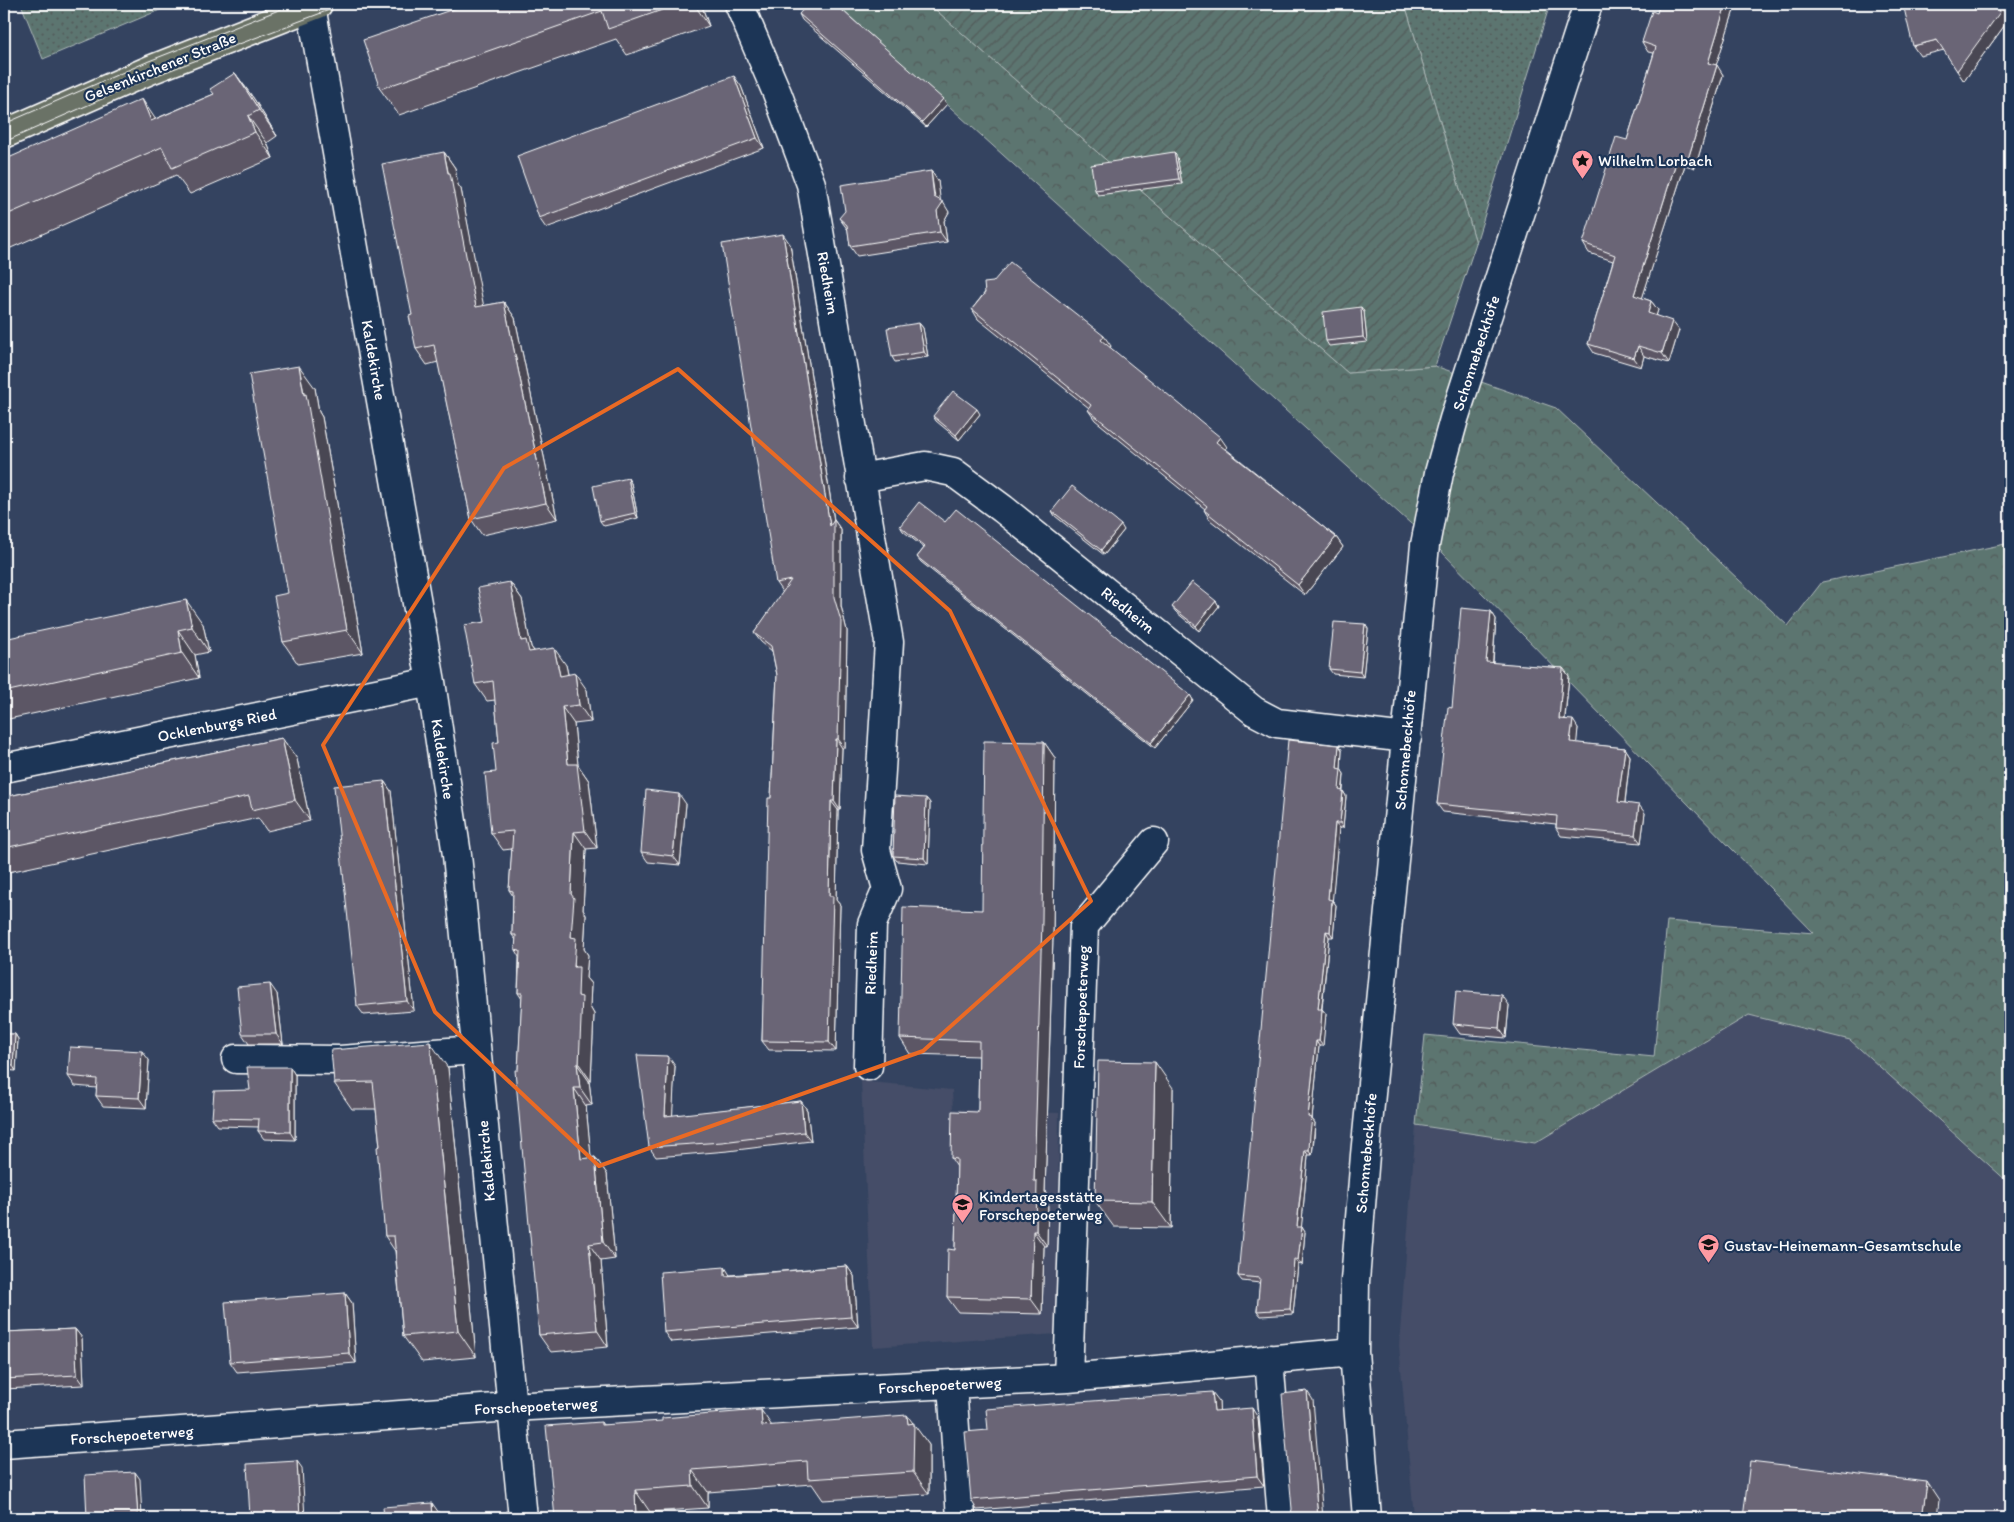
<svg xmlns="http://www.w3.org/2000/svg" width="2014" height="1522" font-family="Itim,sans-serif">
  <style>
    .built { fill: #444d67 }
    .forest { fill: url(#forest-crowns); stroke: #aebab8 }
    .park { fill: url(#park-dots); stroke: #aebab8 }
    .garden { fill: url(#garden-furrows); stroke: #aebab8 }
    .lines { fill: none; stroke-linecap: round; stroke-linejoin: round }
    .minor-casing { stroke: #fff; stroke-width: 31 }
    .major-casing { stroke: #fff; stroke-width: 31 }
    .minor { stroke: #1d3557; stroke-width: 28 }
    .major { stroke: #6a7266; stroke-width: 28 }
    .tram { stroke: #fff; stroke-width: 1 }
    .wall { fill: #5b5765; stroke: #fff }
    .shaded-wall { fill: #4a4753; stroke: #fff }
    .building { fill: #6a6576; stroke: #fff }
    .marked { fill: none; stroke: #ea6a24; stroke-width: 4; stroke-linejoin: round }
    .labels { text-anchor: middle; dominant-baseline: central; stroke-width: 4.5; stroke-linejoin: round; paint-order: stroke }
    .street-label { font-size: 16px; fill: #fff; stroke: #1d3557 }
    .poi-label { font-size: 16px; fill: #fff; stroke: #1d3557; text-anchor: start }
  </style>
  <defs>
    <pattern id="forest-crowns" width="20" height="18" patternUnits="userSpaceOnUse" patternTransform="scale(1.25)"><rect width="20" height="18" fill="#5c7470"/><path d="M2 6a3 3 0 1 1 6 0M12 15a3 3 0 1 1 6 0" fill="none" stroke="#525c5a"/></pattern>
    <pattern id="park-dots" width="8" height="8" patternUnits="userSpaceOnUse" patternTransform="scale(1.25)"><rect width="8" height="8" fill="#5c7470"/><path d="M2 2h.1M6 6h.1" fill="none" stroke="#525c5a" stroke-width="1.8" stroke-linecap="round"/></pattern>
    <pattern id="garden-furrows" width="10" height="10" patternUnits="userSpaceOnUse" patternTransform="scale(1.25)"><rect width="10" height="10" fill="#5c7470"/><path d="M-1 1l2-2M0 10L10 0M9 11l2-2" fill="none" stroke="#525c5a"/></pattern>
  </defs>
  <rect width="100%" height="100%" fill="#344360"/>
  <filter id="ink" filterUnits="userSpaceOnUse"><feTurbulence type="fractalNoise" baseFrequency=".02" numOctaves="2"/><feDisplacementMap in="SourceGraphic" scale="10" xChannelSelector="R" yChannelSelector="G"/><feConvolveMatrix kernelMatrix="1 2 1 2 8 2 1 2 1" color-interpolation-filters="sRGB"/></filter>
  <g filter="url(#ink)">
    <path class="built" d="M1749 1015 1850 1040 2008 1183 2010 1181V1518H1414L1399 1345 1416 1125 1535 1143Z
      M861 1081 952 1090 953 1109 1059 1113 1058 1334 873 1347Z"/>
    <path class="forest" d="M836 4H929L1348 373 1435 366 1556 408 1788 626 1822 582 2010 543 2009 1183 1850 1040 1749 1015 1535 1143 1416 1125 1425 1035 1654 1057 1667 921 1814 933 1441 551Z"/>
    <path class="park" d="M21 4H174L43 59Z
      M1405 4H1550L1476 243Z"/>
    <path class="garden" d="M929 4H1405L1476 243 1435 366 1348 373Z"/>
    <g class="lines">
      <defs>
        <path id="minor" d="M739 4 777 93 811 184 889 642 876 850 887 889 872 924 868 1066
          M311 6 431 682 457 855 523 1518
          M860 478 925 466 953 472 1003 509 1254 711 1277 723 1407 738
          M4 768 431 682
          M236 1059 340 1060 476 1050
          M1269 1359 1282 1518
          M1068 1378 1084 926 1154 842
          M952 1384 961 1518
          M4 1444 510 1407 1068 1378 1354 1352
          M1367 1518 1354 1352 1355 1281 1365 1155 1425 545 1439 473 1454 419 1588 4"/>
        <path id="major" d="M4 134 150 70 318 4"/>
      </defs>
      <use href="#minor" class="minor-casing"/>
      <use href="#major" class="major-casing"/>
      <use href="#minor" class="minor"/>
      <use href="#major" class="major"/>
      <path class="tram" d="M4 124 149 61 294 4
        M4 142 152 77 345 4"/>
    </g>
    <path class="wall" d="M468 4H701L709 26 627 55 616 39 399 115 380 89Z
      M1660 4H1736L1716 65 1723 75 1695 168 1685 165 1642 298 1651 301 1658 310 1656 316 1679 330 1669 363 1644 356 1641 367 1594 353 1588 344 1613 261 1589 253 1583 243 1627 140 1654 53 1648 52 1642 42 1657 13Z
      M799 14 947 104 926 127 802 20Z
      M2007 22 1964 81 1944 50 1920 56 1913 46Z
      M235 73 254 99 277 136 267 143 273 158 190 194 176 175 4 251V160L155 119 214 94Z
      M741 86 764 148 546 228 539 218Z
      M444 152 455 168 458 185 461 189 483 306 504 302 515 318 557 519 482 535 471 519 438 362 427 365 416 349 412 315Z
      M1177 157 1182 184 1098 195 1095 190Z
      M931 171 938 181 940 201 949 212 944 221 947 242 857 256 850 246 848 230 839 218Z
      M790 244 834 520 841 530V606L847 631 845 748H842L840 810H838L836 900 840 905 836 1051 769 1050 762 1041 771 798 777 675 772 651 761 642 754 633 783 593 776 583Z
      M993 282 1111 346 1110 348 1227 447 1226 449 1336 537 1343 547 1305 595 1210 520 1204 510 1205 509 1095 420 1088 410 1089 408 978 319 972 309Z
      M1361 307 1364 312 1367 342 1329 346 1326 341Z
      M919 323 923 328 928 357 895 362 892 357Z
      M315 388 319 412 322 417 363 653 298 664 283 642Z
      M980 414 959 440 936 421 933 416Z
      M631 483 638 518 604 526 600 521Z
      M1052 511 1124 530 1104 555 1055 516Z
      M945 522 1190 695 1193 700 1155 748 921 562 917 557 924 548 903 531 900 526Z
      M510 582 522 599 531 647 534 651 566 665 568 674 587 690 591 722 574 724 578 765 589 781 597 848 586 849 583 910 586 915 584 949 588 955 586 978 591 984 590 1007 594 1014 591 1081H589L592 1105 586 1106 591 1158 595 1157 607 1174 615 1259 601 1261 608 1347 551 1352 539 1335 518 1070 522 999 518 993 519 957 515 950 516 940 512 935 513 896 509 890 512 849 503 850 491 833 499 742 495 700 487 701 475 684 485 622Z
      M1216 601 1219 606 1199 631 1176 612 1172 607Z
      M1491 611 1496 619 1493 663 1563 668 1569 676 1565 719 1578 728 1576 743 1625 748 1630 756 1625 803 1645 813 1641 843 1561 836 1556 828V824L1443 812 1437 804 1452 708Z
      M203 624 209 652 195 655 199 678 4 720V639Z
      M1365 624 1368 629 1363 677 1333 674 1329 669Z
      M282 738 297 759 310 821 267 831 258 818 4 873V797Z
      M1044 742 1055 758 1053 936 1045 1192 1048 1196 1047 1246H1044L1042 1314 958 1312 947 1297 955 1250 957 1167 951 1158 978 1112 979 1056 910 1054 900 1038 982 910Z
      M1339 745 1342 750 1341 769 1344 774 1343 791 1346 796 1343 828H1339L1332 900 1336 905 1333 937H1329L1322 1009 1326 1014 1324 1030 1323 1046H1319L1312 1119 1315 1123 1314 1139 1312 1155H1308L1303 1210 1301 1227 1305 1232 1302 1265 1298 1264 1293 1314 1261 1316 1257 1311 1260 1283 1242 1281 1238 1276Z
      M384 781 391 791 414 1011 364 1015 357 1006Z
      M926 798 930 803 928 864 897 861 893 856Z
      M686 804 680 865 648 862 641 852Z
      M277 994 283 1044H249L242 1034Z
      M1509 1005 1506 1038 1460 1034 1453 1024Z
      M4 1034H15L18 1039 16 1071 4 1070Z
      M149 1060 146 1108 103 1106 96 1096 97 1088 75 1086 68 1076Z
      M675 1066 672 1116 801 1101 807 1110 811 1141 728 1151 656 1157 649 1147Z
      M290 1067 295 1075V1140L264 1139 258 1131 259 1127 218 1126 212 1118Z
      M448 1068 476 1357 422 1362 403 1336 395 1251 385 1236 380 1146 376 1109H352L334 1083Z
      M1173 1088 1171 1228 1114 1227 1095 1201Z
      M847 1266 854 1276 858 1327 671 1342 664 1332 730 1275Z
      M345 1293 352 1303 356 1363 237 1372 230 1362Z
      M75 1329 82 1338 84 1385 4 1389V1332Z
      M1219 1401V1411L1258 1418 1264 1486 977 1510 971 1500 988 1430Z
      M601 1422 603 1425 772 1426 913 1424 929 1445V1494L823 1500 812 1484 708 1492V1508L650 1512V1518H555Z"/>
    <path class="shaded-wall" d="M694 4H701L709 26Z
      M1726 4H1736L1714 72 1708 63Z
      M1998 4H2002L2007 22 1964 81 1957 71Z
      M1717 65 1723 75 1695 168 1688 159Z
      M235 73 254 99 277 136 259 110Z
      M734 76 741 86 764 148 757 138Z
      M142 99 160 126 151 121Z
      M943 99 947 104 926 127 922 122Z
      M248 116 267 143 273 158 255 132Z
      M444 152 455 168 458 185 461 189 487 323 476 307Z
      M1174 152 1177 157 1182 184 1179 179Z
      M1678 156 1685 165 1640 305 1634 295Z
      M931 171 938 181 941 205 943 202 949 212 944 221 947 242 940 232Z
      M783 234 790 244 834 521V520L841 530V606L847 631 845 748 838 739 830 526Z
      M1651 301 1658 310 1654 322 1648 313Z
      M504 302 515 318 557 519 546 503Z
      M1361 307 1364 312 1367 342 1363 337Z
      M1672 321 1679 330 1669 363 1662 353Z
      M919 323 923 328 928 357 924 352Z
      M1104 336 1111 346 1108 350 1101 340Z
      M1638 346 1644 356 1641 367 1634 358Z
      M299 366 315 388 319 412 322 417 363 653 347 630Z
      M977 409 980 414 959 440 956 435Z
      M1220 437 1227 447 1223 452 1216 442Z
      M628 478 631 483 638 518 635 513Z
      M1121 525 1124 530 1104 555 1101 550Z
      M1336 537 1343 547 1305 595 1298 585Z
      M510 582 522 599 531 647 538 657 541 669 521 641Z
      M186 600 203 624 209 652 192 627Z
      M1216 601 1219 606 1199 631 1196 626Z
      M1491 611 1496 619 1492 670 1486 662Z
      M1365 624 1368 629 1363 677 1360 672Z
      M178 630 195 655 199 678 182 653Z
      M554 648 566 665 572 693 560 676Z
      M1563 668 1569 676 1564 726 1559 719Z
      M575 673 587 690 591 722 579 705Z
      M1190 695 1193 700 1155 748 1151 743Z
      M562 707 574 724 578 765 589 781 597 848 585 831 568 764Z
      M1573 720 1578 728 1576 750 1570 742Z
      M282 738 297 759 310 821 295 800Z
      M836 739 842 748 840 810 834 801Z
      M1044 742 1055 758 1053 936 1045 1192 1048 1196 1047 1246 1036 1231 1034 1181Z
      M1339 745 1342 750 1341 769 1344 774 1342 795 1339 790 1337 768Z
      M1625 748 1630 756 1624 810 1618 802Z
      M384 781 391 791 414 1011 407 1001Z
      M1343 791 1346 796 1343 828 1340 823Z
      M679 794 686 804 680 865 673 856Z
      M926 798 930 803 928 864 924 858Z
      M831 801 838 810 836 900 840 905 836 1051 829 1042V896Z
      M1639 805 1645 813 1641 843 1635 835Z
      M1335 823 1339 828 1332 905 1328 899Z
      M574 832 586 849 583 910 586 915 584 949 588 955 586 978 591 984 590 1007 594 1014 591 1081 579 1064 578 996 571 937V894Z
      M1332 900 1336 905 1333 937 1330 932Z
      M1326 931 1329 937 1321 1014 1318 1009Z
      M270 984 277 994 283 1044 276 1034Z
      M1502 995 1509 1005 1506 1038 1499 1028Z
      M1322 1009 1326 1014 1323 1046 1319 1041Z
      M15 1034 18 1039 16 1071 13 1066Z
      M1316 1041 1319 1046 1312 1119 1315 1123 1312 1155 1309 1150 1308 1117Z
      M430 1042 448 1068 476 1357 458 1331Z
      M142 1051 149 1060 146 1108 139 1098Z
      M668 1056 675 1066 672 1126 665 1116Z
      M1155 1062 1173 1088 1171 1228 1152 1202Z
      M577 1064 589 1081 592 1105 580 1088Z
      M290 1067 295 1075V1140L290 1132Z
      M574 1088 586 1106 593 1176 581 1159Z
      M801 1101 807 1110 811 1141 804 1132Z
      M1305 1150 1308 1155 1301 1232 1297 1227Z
      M595 1157 607 1174 615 1259 603 1242Z
      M1302 1227 1305 1232 1302 1265 1298 1260Z
      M1033 1231 1044 1246 1042 1314 1031 1299Z
      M589 1244 601 1261 608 1347 597 1330Z
      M1294 1259 1298 1264 1293 1314 1290 1309Z
      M847 1266 854 1276 858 1327 851 1317Z
      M725 1267 731 1277 725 1276Z
      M345 1293 352 1303 356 1363 349 1353Z
      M75 1329 82 1338 84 1385 77 1375Z
      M1307 1391 1313 1400 1323 1518H1318Z
      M1212 1392 1219 1401 1220 1421 1214 1411Z
      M1252 1408 1258 1418 1264 1486 1257 1476Z
      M761 1410 776 1432 762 1426Z
      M907 1415 929 1445V1494L913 1472Z
      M297 1461 302 1468 305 1518H300Z
      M692 1470 708 1492V1508L693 1486Z
      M135 1472 140 1479 142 1518H138Z
      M1927 1482 1939 1500 1937 1518H1922Z
      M635 1490 650 1512V1518H636Z
      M432 1503 439 1513V1518H433Z"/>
    <path class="building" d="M468 4H679L608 29 602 11 380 89 363 40Z
      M808 4H835L943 99 922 122 799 14Z
      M1660 4H1726L1708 63 1717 65 1688 159 1678 156 1634 295 1651 301 1648 313 1672 321 1662 353 1638 346 1634 358 1588 344 1615 255 1583 243 1616 137 1627 140 1656 47 1642 42 1652 11 1657 13Z
      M1903 4H1998L2000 12 1957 71 1937 40 1913 46Z
      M235 73 259 110 248 116 255 132 172 168 162 147 4 216V160L142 99 151 121 214 94 210 89Z
      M734 76 757 138 539 218 517 156Z
      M444 152 448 173H450L476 307 504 302 546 503 471 519 434 345 416 349 409 316 412 315 382 164Z
      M1174 152 1179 179 1095 190 1091 165Z
      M931 171 934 197 943 202 937 211 940 232 850 246 847 225 839 218 845 211 841 185Z
      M783 234 830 526 834 520V597L841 621 838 739H836L834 801H831L829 896H833L829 1042 762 1041 768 798H771L777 675 771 646 754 633 791 580 776 583 722 244Z
      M1010 262 1104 336 1101 340 1220 437 1216 442 1336 537 1298 585 1204 510 1207 506 1088 410 1091 405 972 309 985 293 984 283 993 282Z
      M1361 307 1363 337 1326 341 1323 312Z
      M919 323 924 352 892 357 887 328Z
      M299 366 304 395 306 394 347 630 283 642 274 596 288 593 249 374Z
      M953 391 977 409 956 435 933 416Z
      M628 478 635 513 600 521 593 486Z
      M1072 486 1121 525 1101 550 1052 511Z
      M919 502 945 522 956 509 1190 695 1151 743 917 557 925 547 900 526Z
      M510 582 521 641 526 640 529 652 554 648 560 676 575 673 579 705 562 707 568 764H577L585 831 574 832 571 894 574 898 571 937 576 938 574 967H579L578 996 582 997 579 1064H577L580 1088H574L581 1159 595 1157 603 1242 589 1244 597 1330 539 1335 515 1070H518L522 993H518L520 951 515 950 516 935H512L513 891 509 890 513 831 491 833 485 773 496 772 493 743 499 742 493 681 475 684 464 625 485 622 478 588Z
      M1192 582 1216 601 1196 626 1172 607Z
      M186 600 192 627 178 630 182 653 4 692V639Z
      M1461 608 1491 611 1486 662 1563 668 1559 719 1573 720 1570 742 1625 748 1618 802 1639 805 1635 835 1556 828 1557 816 1437 804 1448 707 1452 708Z
      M1334 622 1365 624 1360 672 1329 669Z
      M282 738 295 800 252 810 249 796 4 848V797Z
      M1288 740 1339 745 1337 768 1341 769 1339 790 1343 791 1340 823H1335L1328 899 1332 900 1330 932 1326 931 1318 1009H1322L1321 1025 1319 1041H1316L1308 1117 1312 1118 1310 1134 1309 1150H1305L1299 1205 1297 1227H1302L1298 1260 1294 1259 1290 1309 1257 1311 1260 1278 1238 1276Z
      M984 741 1044 742 1042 921 1034 1181H1037L1036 1231H1033L1031 1299 947 1297 948 1249 955 1250 957 1159 951 1158 952 1111 978 1112 979 1041 900 1038 903 907 982 910Z
      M384 781 407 1001 357 1006 334 786Z
      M646 790 679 794 673 856 641 852Z
      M895 796 926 798 924 858 893 856Z
      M270 984 276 1034H242L237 987Z
      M1456 991 1502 995 1499 1028 1453 1024Z
      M4 1034H15L13 1066 4 1065Z
      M430 1042 458 1331 403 1336 394 1236H385L377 1147 380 1146 373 1082 334 1083 331 1050Z
      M70 1047 142 1051 139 1098 96 1096 97 1079 68 1076Z
      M637 1055 668 1056 665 1116 801 1101 804 1132 722 1142 649 1147Z
      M1098 1061 1155 1062 1152 1202 1095 1201Z
      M247 1067H290V1132L258 1131 259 1119 212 1118 214 1091 250 1090Z
      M847 1266 851 1317 664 1332 660 1272 725 1267V1276Z
      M345 1293 349 1353 230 1362 225 1302Z
      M75 1329 77 1375 4 1379V1332Z
      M1307 1391 1318 1518H1290L1292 1509 1282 1394Z
      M1212 1392 1214 1411 1252 1408 1257 1476 971 1500 965 1432 988 1430 986 1409Z
      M761 1410 762 1426 907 1415 908 1424 914 1423 913 1472 808 1479 807 1461 692 1470 693 1486 635 1490 636 1518H555L546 1426 601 1422V1425L662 1421V1418Z
      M297 1461 300 1518H250L247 1464Z
      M1750 1461 1927 1482 1922 1518H1743Z
      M135 1472 138 1518H87L85 1475Z
      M432 1503 433 1518H384L383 1507Z"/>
  </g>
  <path class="marked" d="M678 369 950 611 1091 901 923 1051 599 1166 435 1012 323 745 504 468Z"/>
  <defs>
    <symbol id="sight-pin" viewBox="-11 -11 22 30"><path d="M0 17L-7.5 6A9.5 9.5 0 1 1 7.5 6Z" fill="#ff9aa2" stroke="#1d3557"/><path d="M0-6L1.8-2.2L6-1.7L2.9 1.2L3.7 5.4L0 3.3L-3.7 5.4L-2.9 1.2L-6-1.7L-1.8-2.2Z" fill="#111"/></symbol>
    <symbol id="school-pin" viewBox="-11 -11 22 30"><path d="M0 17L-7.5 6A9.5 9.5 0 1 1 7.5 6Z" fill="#ff9aa2" stroke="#1d3557"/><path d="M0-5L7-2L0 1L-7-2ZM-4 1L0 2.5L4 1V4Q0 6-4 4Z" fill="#111"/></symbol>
  </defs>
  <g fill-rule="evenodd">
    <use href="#sight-pin" x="1570" y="148" width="25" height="34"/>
    <use href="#school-pin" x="950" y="1192" width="25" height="34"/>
    <use href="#school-pin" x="1696" y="1232" width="25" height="34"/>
  </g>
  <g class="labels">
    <g class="street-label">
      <text transform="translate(160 67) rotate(-22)">Gelsenkirchener Straße</text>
      <text transform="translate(828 283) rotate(80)">Riedheim</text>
      <text transform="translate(1476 353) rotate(-72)">Schonnebeckhöfe</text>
      <text transform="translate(374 360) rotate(80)">Kaldekirche</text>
      <text transform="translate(1128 610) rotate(39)">Riedheim</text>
      <text transform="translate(217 725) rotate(-11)">Ocklenburgs Ried</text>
      <text transform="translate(1405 750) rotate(-85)">Schonnebeckhöfe</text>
      <text transform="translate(443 759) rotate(81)">Kaldekirche</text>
      <text transform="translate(871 963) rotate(-88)">Riedheim</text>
      <text transform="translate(1081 1007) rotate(-88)">Forschepoeterweg</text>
      <text transform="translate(1366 1153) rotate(-85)">Schonnebeckhöfe</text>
      <text transform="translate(486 1161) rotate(-95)">Kaldekirche</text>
      <text transform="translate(940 1385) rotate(-3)">Forschepoeterweg</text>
      <text transform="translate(536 1406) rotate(-3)">Forschepoeterweg</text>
      <text transform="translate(132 1435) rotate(-4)">Forschepoeterweg</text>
    </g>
    <g class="poi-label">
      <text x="1598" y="160">Wilhelm Lorbach</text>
      <text x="979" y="1196">Kindertagesstätte<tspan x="979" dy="18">Forschepoeterweg</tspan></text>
      <text x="1724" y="1245">Gustav-Heinemann-Gesamtschule</text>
    </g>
  </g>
  <rect width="2014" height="1522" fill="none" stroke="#1d3557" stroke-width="20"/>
  <rect x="10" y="10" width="1994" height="1502" fill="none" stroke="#fff" stroke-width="2" filter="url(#ink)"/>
</svg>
